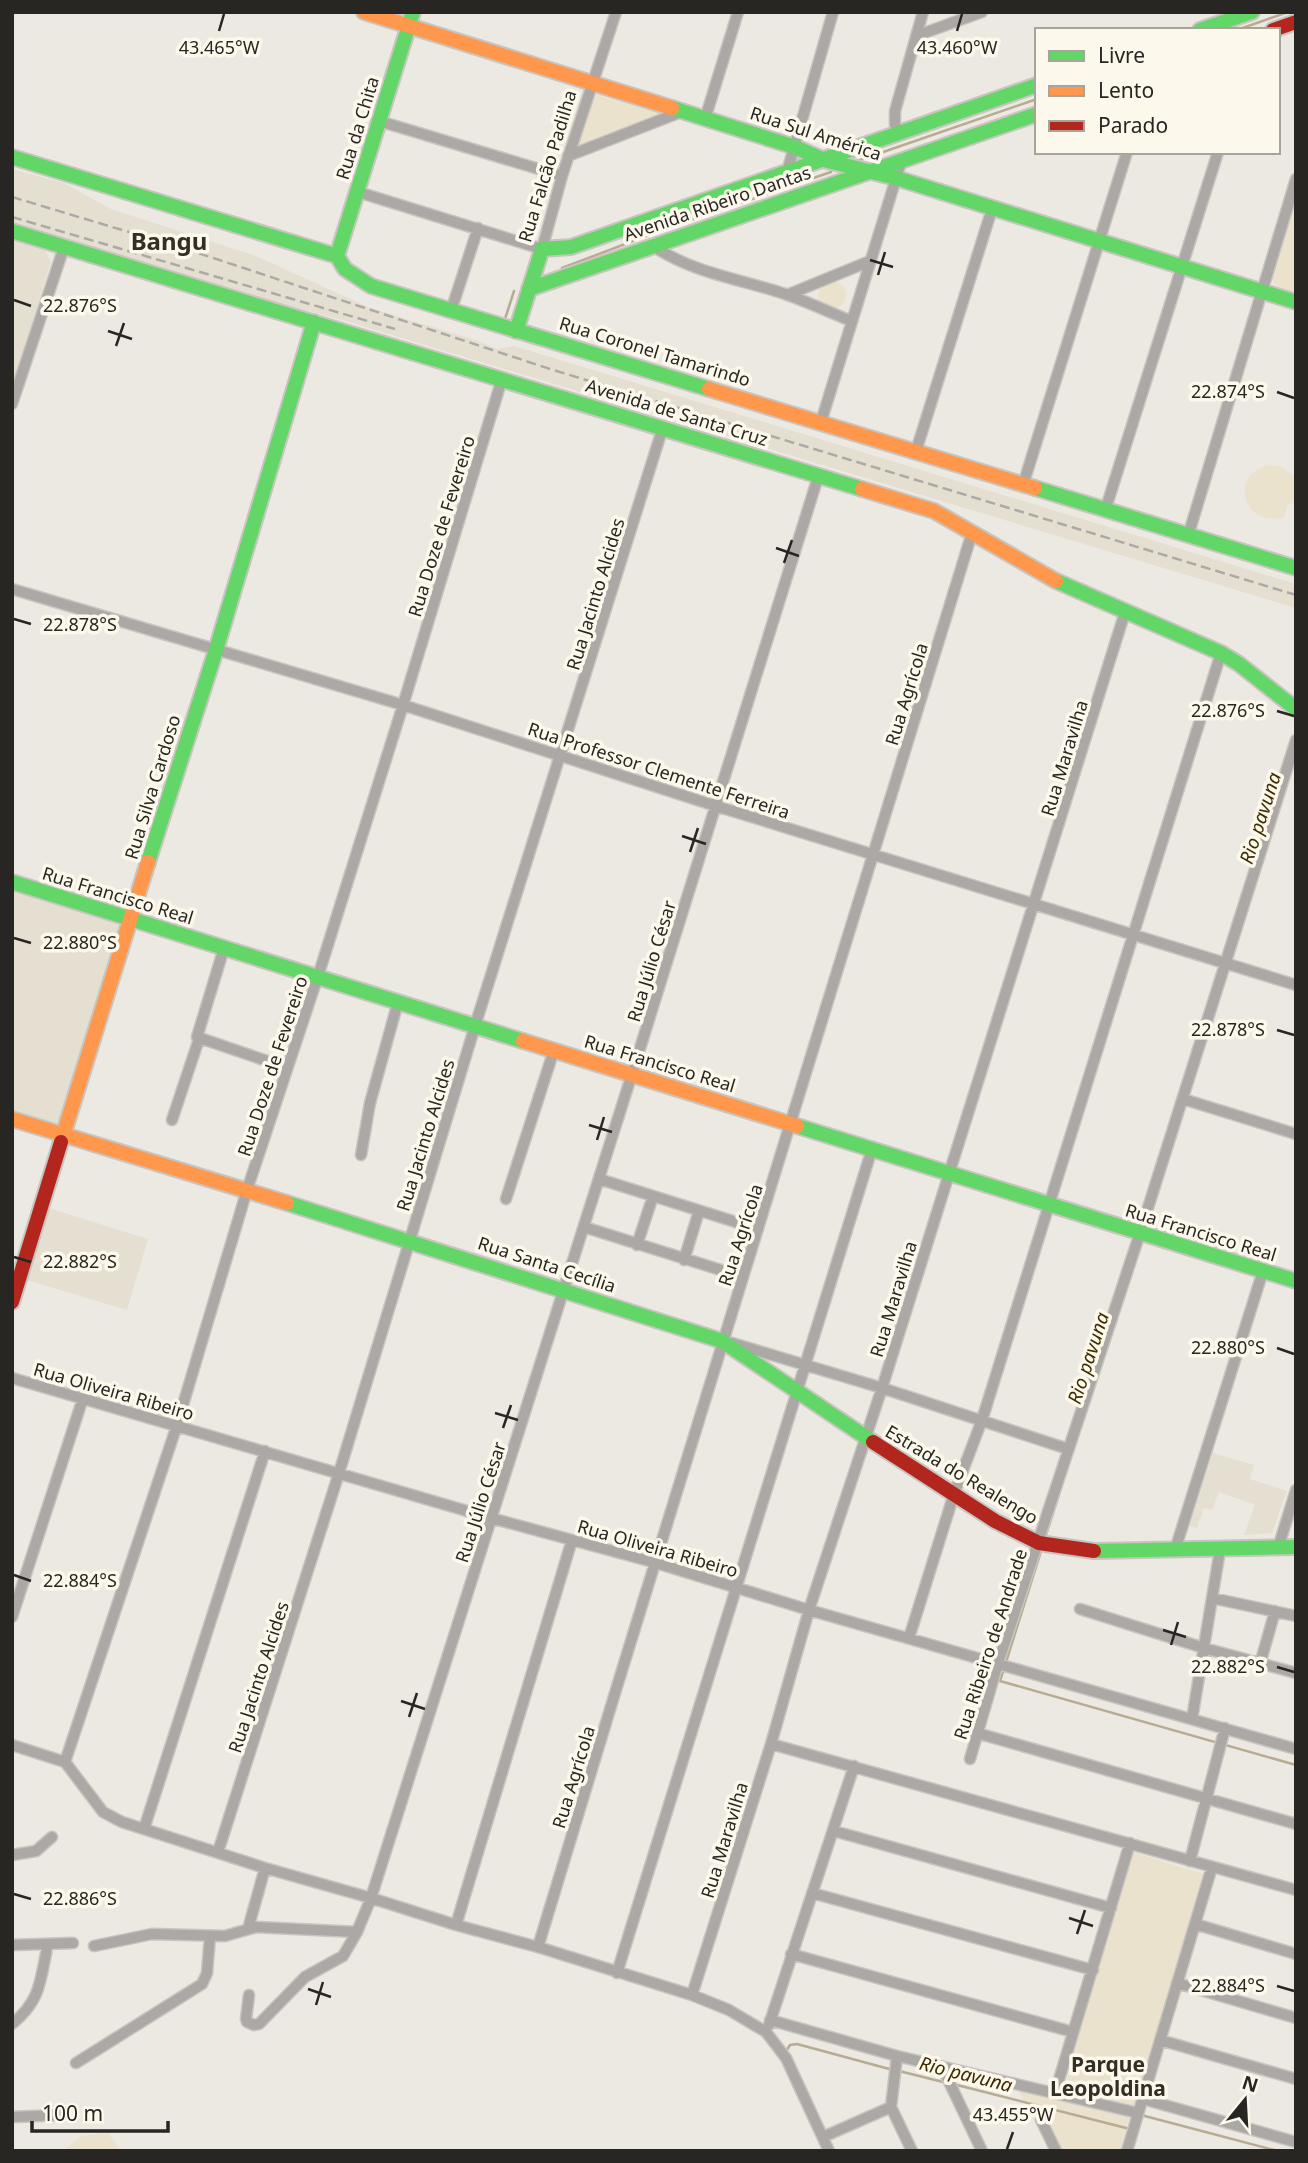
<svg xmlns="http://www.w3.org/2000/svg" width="1308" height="2163" font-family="'Noto Sans',sans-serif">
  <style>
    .built { fill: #e5dfd1 }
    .green { fill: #ebe2cd }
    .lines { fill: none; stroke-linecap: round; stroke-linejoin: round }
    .stream { stroke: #b7ac92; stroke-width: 2.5 }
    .street-casing { stroke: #c8c5c0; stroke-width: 13 }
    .fast-casing { stroke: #c8c5c0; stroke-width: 18 }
    .slow-casing { stroke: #c8c5c0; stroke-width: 18 }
    .jam-casing { stroke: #c8c5c0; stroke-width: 18 }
    .street { stroke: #aba8a6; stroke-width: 10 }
    .fast { stroke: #63d668; stroke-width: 14 }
    .slow { stroke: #ff974d; stroke-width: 14 }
    .jam { stroke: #b3261e; stroke-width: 14 }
    .rail { stroke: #acaaa6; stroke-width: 2.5; stroke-dasharray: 10 5; stroke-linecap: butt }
    .ticks { fill: none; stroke: #282622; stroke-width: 2.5 }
    .labels { text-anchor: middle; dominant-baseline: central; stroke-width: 7; stroke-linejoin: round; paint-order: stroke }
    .street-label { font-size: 18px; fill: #282622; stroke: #fdf8ec }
    .water-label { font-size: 19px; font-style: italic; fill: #3d2d00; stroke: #fdf8ec }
    .quarter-label { font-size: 21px; font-weight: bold; fill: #332f25; stroke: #fdf8ec }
    .district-label { font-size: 24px; font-weight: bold; fill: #332f25; stroke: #fdf8ec }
    .ticks-label { font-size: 18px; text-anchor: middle; fill: #282622; stroke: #fdf8ec; stroke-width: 7; stroke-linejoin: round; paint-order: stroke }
  </style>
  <rect width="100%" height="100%" fill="#ece9e2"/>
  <path class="built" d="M12 169 64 183 111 209 256 256 370 308 476 340 497 349 514 346 1296 584V608L342 320 215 286 12 225Z
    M12 240 45 250 51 262 12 386Z
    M12 889 115 921 122 931 63 1120 57 1123 49 1122 12 1111Z
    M42 1206 148 1239 127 1310 20 1278Z
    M1213 1453 1254 1465 1250 1479 1287 1491 1272 1533 1244 1535 1255 1505 1219 1492 1212 1510 1204 1508 1197 1528 1190 1526Z"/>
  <path class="green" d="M594 94 662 114 578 147Z
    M1296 198V293C1285 289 1274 289 1272 276Z
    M818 295a14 14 0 1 1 28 0a14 14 0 1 1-28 0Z
    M1269 465 1282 467 1296 478V501L1287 506 1284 517C1243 529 1228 474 1269 465Z
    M1132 1852 1204 1874 1136 2106 1065 2088 1095 1973Z
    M1017 2089 1130 2115 1120 2151H1053Z
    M108 2133 121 2151H63L81 2136Z"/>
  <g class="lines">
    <path class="stream" d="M1237 30 1288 12
      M860 160 1037 99
      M562 268 670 227 831 172
      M505 319 514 291
      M1045 1538 1059 1494
      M1042 1548 1000 1681 1296 1765
      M785 2053 790 2045 797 2044 893 2070
      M899 2071 947 2083
      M953 2084 1130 2129
      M1141 2115 1278 2151"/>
    <defs>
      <path id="street" d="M916 36 982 12
        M705 119 738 12
        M379 121 562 176
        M898 132 895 124V111L923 12
        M568 156 681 112
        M787 172 833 12
        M358 192 542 249 562 176 616 12
        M653 246C693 273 740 279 785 294 808 302 829 312 851 321
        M787 295 870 261
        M451 311 478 228
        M12 404 64 247
        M821 422 902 159
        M916 451 992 209
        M1023 485 1127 152
        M1105 511 1218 152
        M1188 536 1296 179
        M12 589 403 705 716 806 1296 985
        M224 948 197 1037 267 1061
        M1183 1099 1296 1134
        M172 1120 199 1039
        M361 1155 370 1103 398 1002
        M599 1179 758 1229
        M506 1199 554 1050
        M584 1227 743 1277
        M637 1245 653 1196
        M684 1260 699 1211
        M732 1343 882 1388 1068 1449
        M12 1378 491 1518 653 1562 809 1610 1296 1749
        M1278 1548 1296 1490
        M1175 1550 1263 1271
        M1212 1598 1296 1616
        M1080 1609 1204 1648 1296 1673
        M12 1617 83 1398
        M909 1638 954 1494 982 1420 1221 653
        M1260 1664 1275 1611
        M1192 1719 1220 1550
        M977 1733 1296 1824
        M771 1744 1296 1890
        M12 1745 65 1762 103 1812 122 1822 265 1868 371 1898 456 1925 538 1947 692 1995 729 2010 766 2032 786 2058 829 2151
        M970 1759 998 1663 1140 1233 1296 740
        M65 1762 177 1425 247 1190 320 970 403 705 502 379
        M144 1829 265 1451
        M834 1831 1111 1908
        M218 1852 339 1473 475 1026 663 427
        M12 1855 36 1851 52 1837
        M1190 1861 1225 1728
        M812 1893 1093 1970
        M1195 1924 1296 1954
        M456 1925 572 1540
        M248 1929 265 1868
        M12 1945 73 1943
        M94 1946 152 1934 225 1936 256 1927 357 1932
        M538 1947C680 1475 828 1005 972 533
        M791 1954 1073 2032
        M617 1973 872 1149
        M1177 1983 1296 2018
        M249 1995 246 2019 247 2022 254 2025 259 2024 305 1977 343 1956 357 1932 371 1898 632 1074 819 474
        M692 1995 771 1744 809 1610 882 1388 1125 612
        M770 2020 897 2056 1138 2113
        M12 2024C42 2000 40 1979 48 1944
        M769 2025 854 1766
        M1160 2040 1296 2079
        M897 2056 891 2107 912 2151
        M76 2063 202 1984 207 1973 210 1936
        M942 2067 982 2151
        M1055 2093 1130 1843
        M1143 2099 1296 2142
        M12 2117 61 2115
        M1041 2120 1056 2151
        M823 2137 891 2107
        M1127 2151 1212 1867"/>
      <path id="fast" d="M1200 30 1252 12
        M672 108 795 147 824 160 896 178 1296 302
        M12 157 337 256 345 269 371 286 709 389
        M12 231 862 489
        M337 256 413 12
        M529 289 1037 114
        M516 331 542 249 571 247 1037 85
        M1035 488 1296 568
        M1056 581 1221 653 1239 664 1296 709
        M148 862 216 650 314 322
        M12 882 523 1041
        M797 1126 1296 1281
        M287 1203 722 1341 873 1442
        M1094 1551 1296 1547"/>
      <path id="slow" d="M364 12 672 108
        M709 389 1035 488
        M862 489 934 511 1056 581
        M523 1041 797 1126
        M12 1119 287 1203
        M61 1142 148 862"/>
      <path id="jam" d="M1273 30 1296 22
        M12 1302 61 1142
        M873 1442 995 1521 1039 1543 1094 1551"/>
    </defs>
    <use href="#street" class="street-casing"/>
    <use href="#fast" class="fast-casing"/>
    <use href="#slow" class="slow-casing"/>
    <use href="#jam" class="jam-casing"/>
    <use href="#street" class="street"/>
    <use href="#fast" class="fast"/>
    <use href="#slow" class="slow"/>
    <use href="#jam" class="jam"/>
    <path class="rail" d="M12 197 189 250 550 369 1296 595
      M12 217 395 329"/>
  </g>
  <path class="ticks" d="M219 31 224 14M957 31 962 14M870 260 893 267M878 275 885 252M14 300 31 306M108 331 132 339M116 346 124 323M1277 392 1294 398M776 548 799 556M784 563 792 540M14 619 31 624M1277 711 1294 716M682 836 706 844M690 852 698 828M14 938 31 943M1277 1030 1294 1035M589 1125 612 1132M597 1140 604 1117M14 1257 31 1262M1277 1348 1294 1354M495 1413 518 1420M503 1428 511 1405M14 1575 31 1581M1163 1630 1186 1637M1171 1645 1178 1622M1277 1667 1294 1672M401 1701 425 1709M409 1717 417 1693M14 1894 31 1899M1069 1918 1093 1926M1077 1934 1085 1910M1277 1986 1294 1991M308 1989 331 1997M316 2005 323 1982M1007 2149 1013 2132"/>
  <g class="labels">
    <g class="street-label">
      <text transform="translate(357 128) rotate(-73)">Rua da Chita</text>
      <text transform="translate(816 133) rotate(18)">Rua Sul América</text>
      <text transform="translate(547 166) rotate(-73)">Rua Falcão Padilha</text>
      <text transform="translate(717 203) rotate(-19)">Avenida Ribeiro Dantas</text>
      <text transform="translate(655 351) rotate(17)">Rua Coronel Tamarindo</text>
      <text transform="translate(677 412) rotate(17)">Avenida de Santa Cruz</text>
      <text transform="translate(441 526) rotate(-73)">Rua Doze de Fevereiro</text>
      <text transform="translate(595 594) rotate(-73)">Rua Jacinto Alcides</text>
      <text transform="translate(906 694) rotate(-73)">Rua Agrícola</text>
      <text transform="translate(1064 758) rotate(-73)">Rua Maravilha</text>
      <text transform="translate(659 770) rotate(18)">Rua Professor Clemente Ferreira</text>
      <text transform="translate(152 787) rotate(-73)">Rua Silva Cardoso</text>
      <text transform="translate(118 895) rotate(17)">Rua Francisco Real</text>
      <text transform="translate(651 961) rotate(-73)">Rua Júlio César</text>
      <text transform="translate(660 1063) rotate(17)">Rua Francisco Real</text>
      <text transform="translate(272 1066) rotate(-72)">Rua Doze de Fevereiro</text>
      <text transform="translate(425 1135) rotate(-73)">Rua Jacinto Alcides</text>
      <text transform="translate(1201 1232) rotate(17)">Rua Francisco Real</text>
      <text transform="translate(740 1235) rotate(-72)">Rua Agrícola</text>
      <text transform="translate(547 1264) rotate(18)">Rua Santa Cecília</text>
      <text transform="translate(893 1299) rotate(-73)">Rua Maravilha</text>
      <text transform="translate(114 1391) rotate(16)">Rua Oliveira Ribeiro</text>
      <text transform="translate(962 1474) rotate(31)">Estrada do Realengo</text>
      <text transform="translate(480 1502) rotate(-72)">Rua Júlio César</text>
      <text transform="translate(658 1548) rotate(16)">Rua Oliveira Ribeiro</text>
      <text transform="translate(990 1644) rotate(-72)">Rua Ribeiro de Andrade</text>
      <text transform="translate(258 1677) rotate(-72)">Rua Jacinto Alcides</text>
      <text transform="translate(573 1777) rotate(-73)">Rua Agrícola</text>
      <text transform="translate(724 1840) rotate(-73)">Rua Maravilha</text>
    </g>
    <g class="water-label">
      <text transform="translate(1260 818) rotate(-72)">Rio pavuna</text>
      <text transform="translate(1088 1358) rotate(-72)">Rio pavuna</text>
      <text transform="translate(966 2074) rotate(14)">Rio pavuna</text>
    </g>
    <g class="quarter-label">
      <text x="1108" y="2064">Parque<tspan x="1108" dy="24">Leopoldina</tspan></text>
    </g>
    <g class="district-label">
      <text x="169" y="240">Bangu</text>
    </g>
  </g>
  <g class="ticks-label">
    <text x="219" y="54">43.465°W</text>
    <text x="957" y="54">43.460°W</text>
    <text x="80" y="312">22.876°S</text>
    <text x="1228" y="398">22.874°S</text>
    <text x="80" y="631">22.878°S</text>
    <text x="1228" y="717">22.876°S</text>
    <text x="80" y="949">22.880°S</text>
    <text x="1228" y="1036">22.878°S</text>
    <text x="80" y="1268">22.882°S</text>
    <text x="1228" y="1354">22.880°S</text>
    <text x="80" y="1587">22.884°S</text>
    <text x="1228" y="1673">22.882°S</text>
    <text x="80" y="1905">22.886°S</text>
    <text x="1228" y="1992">22.884°S</text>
    <text x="1013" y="2121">43.455°W</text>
  </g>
  <rect width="1308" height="2163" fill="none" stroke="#282622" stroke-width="28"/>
  <rect x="1035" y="28" width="245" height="126" fill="#fdf8ec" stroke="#a8a49b" stroke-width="2"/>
  <rect x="1049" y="51" width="35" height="10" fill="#63d668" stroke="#a8a49b" stroke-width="2"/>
  <text x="1098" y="63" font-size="21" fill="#282622">Livre</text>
  <rect x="1049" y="86" width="35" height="10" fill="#ff974d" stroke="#a8a49b" stroke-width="2"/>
  <text x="1098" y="98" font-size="21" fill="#282622">Lento</text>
  <rect x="1049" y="121" width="35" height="10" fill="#b3261e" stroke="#a8a49b" stroke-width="2"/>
  <text x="1098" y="133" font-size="21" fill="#282622">Parado</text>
  <g transform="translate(1245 2100) rotate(18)" stroke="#fdf8ec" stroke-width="5" paint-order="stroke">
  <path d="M0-5L12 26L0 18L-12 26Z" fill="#282622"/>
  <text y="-10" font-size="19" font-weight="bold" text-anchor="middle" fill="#282622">N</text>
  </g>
  <path d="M32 2121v10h136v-10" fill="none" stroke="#282622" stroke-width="3.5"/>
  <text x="42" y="2121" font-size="21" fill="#282622" stroke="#fdf8ec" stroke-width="5" paint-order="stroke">100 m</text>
</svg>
